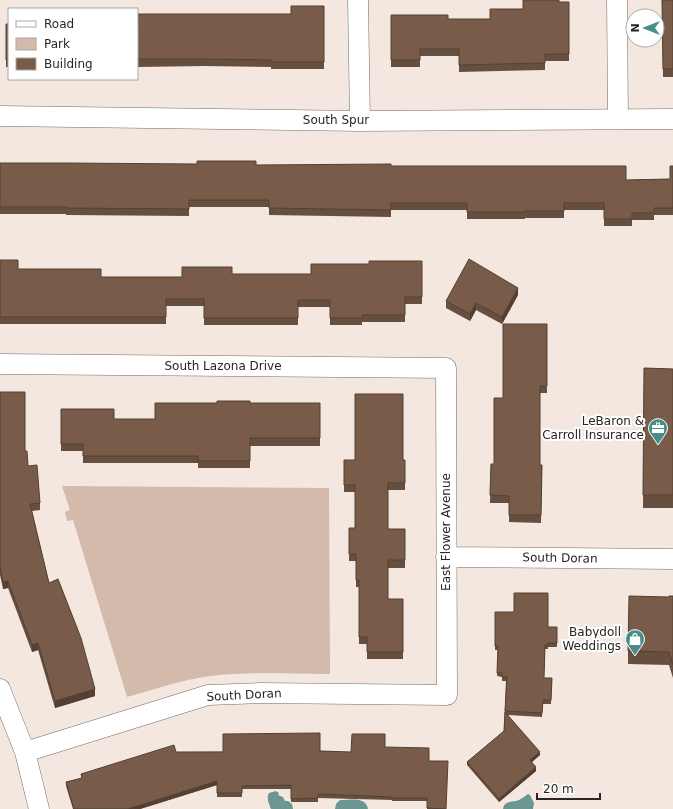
<svg xmlns="http://www.w3.org/2000/svg" width="673" height="809" font-family="'DejaVu Sans',sans-serif">
  <style>
    .green { fill: #d3baaa }
    .water { fill: #6c9691 }
    .lines { fill: none; stroke-linecap: round; stroke-linejoin: round }
    .street-casing { stroke: #766c66; stroke-width: 21 }
    .street { stroke: #fff; stroke-width: 20 }
    .wall { fill: #674f3f }
    .shaded-wall { fill: #544033 }
    .building { fill: #785c49; stroke: #544033 }
    .labels { text-anchor: middle; dominant-baseline: central; stroke-width: 4; stroke-linejoin: round; paint-order: stroke }
    .street-label { font-size: 12px; fill: #292522; stroke: #fff }
    .poi-label { font-size: 12px; fill: #292522; stroke: #fff; text-anchor: end }
  </style>
  <rect width="100%" height="100%" fill="#f3e7e0"/>
  <path class="green" d="M62 486 329 488 330 674C290 674 250 671 210 676 182 680 155 689 127 697L73 520 67 521 65 512 70 510Z"/>
  <path class="water" d="M276 791 279 793 278 795 283 797 285 801H288L292 804 293 809H271C269 804 266 798 269 793Z
    M528 794 530 795 534 803 533 809H503C504 802 509 802 516 801 520 800 524 797 528 794Z
    M340 800C350 800 366 796 368 809H335L336 804Z"/>
  <g class="lines">
    <defs>
      <path id="street" d="M358 0 360 121
        M617 0 618 119
        M0 116 360 121 673 119
        M0 364 446 368 447 695 261 693 208 695 25 752
        M446 557 673 559
        M0 689 25 752 39 809"/>
    </defs>
    <use href="#street" class="street-casing"/>
    <use href="#street" class="street"/>
  </g>
  <path class="wall" d="M662 0H673V77H663Z
    M559 2H569V61H545V70L459 72V56H420V67H391V15L448 19H490L523 9Z
    M324 6V69H271V67L205 66 137 67V16L291 14Z
    M6 24H9V67H6Z
    M0 163 391 166 626 180 670 179 673 166V215H654V220H632V226H604V210H564V218H525V219H467V210H391V217L269 215V207H189V216L66 215V214H0Z
    M0 260 18 269 101 277H182L232 274H311L369 264 422 261V304H405V322H362V325H330V307H298V325H204V306H166V324H0Z
    M518 295 502 324 476 310 470 321 446 308V301Z
    M547 324V393H540V465H542L541 523 509 522V503H490L491 464H494Z
    M644 368 673 369V508H643Z
    M0 392 25 451 28 466 40 503V510L32 511 49 583 95 696 55 708 38 650 32 652 8 588 3 589 0 575Z
    M250 403H320V446H250V468H198V463H83V451H61V409L114 419H155Z
    M344 460H405V490H388V529H405V568H388V599H403V659H367V644H359V587H356V561H349V528H355V492H344Z
    M673 596V678L669 665 628 664V651L669 597Z
    M495 612H514L548 627H557V647H548V649H545L544 678H552L551 704H543L542 717 507 715 540 755 531 762 536 771 499 802 467 765V762L504 731 506 681H502V677L497 676 498 650H495Z
    M385 747 429 761 446 809H427V801H392V800L318 798V802H291V789H242V797H217V785L140 809H73L66 786V782L82 778 81 774 176 752 320 751 351 752Z"/>
  <path class="shaded-wall" d="M518 288V295L502 324V317Z
    M476 303V310L470 321V314Z
    M8 581V588L3 589V582Z
    M38 643V650L32 652V645Z
    M95 689V696L55 708V701Z
    M540 752V755L530 764V760Z
    M536 767V771L499 802V799Z
    M217 781V785L140 809H128Z"/>
  <path class="building" d="M523 0H559V2H569V54H545V63L459 65V49H420V60H391V15H448V19H490V9H523Z
    M662 0H673V69H663Z
    M291 6H324V62H271V60L205 59H137L138 14H291Z
    M6 24H9V60H6Z
    M197 161H256V165L391 164V166H626V180L670 179V166H673V208H654V213H632V219H604V203H564V211H525V212H467V203H391V210L269 208V200H189V209L66 208V207H0V163H66L197 164Z
    M469 259 518 288 502 317 476 303 470 314 446 301Z
    M0 260H18V269H101V277H182V267H232V274H311V264H369V261H422V297H405V315H362V318H330V300H298V318H204V299H166V317H0Z
    M503 324H547V386H540V465H542L541 515H509V496L490 495 491 464H494V398H503Z
    M644 368 673 369V495H643Z
    M0 392H25V451H27L28 466 37 465 40 503 30 504 49 583 58 579 81 638 95 689 55 701 38 643 32 645 8 581 3 582 0 568Z
    M355 394H403V460H405V483H388V529H405V560H388V599H403V652H367V637H359V580H356V554H349V528H355V485H344V460H355Z
    M217 401H250V403H320V438H250V461H198V456H83V444H61V409H114V419H155V403H217Z
    M514 593H548V627H557V643H548V645H545L544 678H552L551 700H543L542 713 505 711 507 677H502V673H497L498 646H495V612H514Z
    M629 596 669 597V596H673V665L669 652 628 651Z
    M505 712 540 752 530 760 536 767 499 799 467 762 504 731Z
    M320 733V751L351 752 352 734H385V747L429 748V761H448L446 809 427 808V798H392V797L318 794V798L291 799V785L242 786V793H217V781L128 809H74L66 782 82 778 81 774 174 745 176 752H223V734Z"/>
  <defs>
    <symbol id="office-pin" viewBox="-11 -11 22 30"><path d="M0 17L-7.5 6A9.5 9.5 0 1 1 7.5 6Z" fill="#488e87" stroke="#fff"/><path d="M-6-3h4V-5.5h4V-3h4V5H-6ZM-1-4.5V-3h2v-1.5ZM-6 0V1H6V0Z" fill="#fff"/></symbol>
    <symbol id="shop-pin" viewBox="-11 -11 22 30"><path d="M0 17L-7.5 6A9.5 9.5 0 1 1 7.5 6Z" fill="#488e87" stroke="#fff"/><path d="M-5-2.5h2.3a2.7 3.5 0 0 1 5.4 0H5L5.5 6h-11ZM-1.5-2.5h3a1.5 2.3 0 0 0-3 0Z" fill="#fff"/></symbol>
  </defs>
  <g fill-rule="evenodd">
    <use href="#office-pin" x="647" y="417" width="22" height="30"/>
    <use href="#shop-pin" x="624" y="628" width="22" height="30"/>
  </g>
  <g class="labels">
    <g class="street-label">
      <text x="336" y="120">South Spur</text>
      <text x="223" y="366">South Lazona Drive</text>
      <text transform="translate(446 532) rotate(-90)">East Flower Avenue</text>
      <text transform="translate(560 558) rotate(1)">South Doran</text>
      <text transform="translate(244 695) rotate(-3)">South Doran</text>
    </g>
    <g class="poi-label">
      <text x="644" y="421">LeBaron &amp;<tspan x="644" dy="14">Carroll Insurance</tspan></text>
      <text x="621" y="632">Babydoll<tspan x="621" dy="14">Weddings</tspan></text>
    </g>
  </g>
  <rect x="8" y="8" width="130" height="72" fill="#ffffff" stroke="#a9a8a7"/>
  <rect x="16" y="21" width="20" height="6" fill="#ffffff" stroke="#a9a8a7"/>
  <text x="44" y="28" font-size="12" fill="#292522">Road</text>
  <rect x="16" y="38" width="20" height="12" fill="#d3baaa" stroke="#a9a8a7"/>
  <text x="44" y="48" font-size="12" fill="#292522">Park</text>
  <rect x="16" y="58" width="20" height="12" fill="#785c49" stroke="#a9a8a7"/>
  <text x="44" y="68" font-size="12" fill="#292522">Building</text>
  <g transform="translate(645 28) rotate(270)"><circle r="19" fill="#ffffff" stroke="#a9a8a7"/>
  <path d="M0-3L7 15L0 10L-7 15Z" fill="#488e87"/>
  <text y="-6" font-size="11" font-weight="bold" text-anchor="middle" fill="#292522">N</text>
  </g>
  <path d="M537 793v6h63v-6" fill="none" stroke="#292522" stroke-width="2"/>
  <text x="543" y="793" font-size="12" fill="#292522" stroke="#ffffff" stroke-width="3" paint-order="stroke">20 m</text>
</svg>
